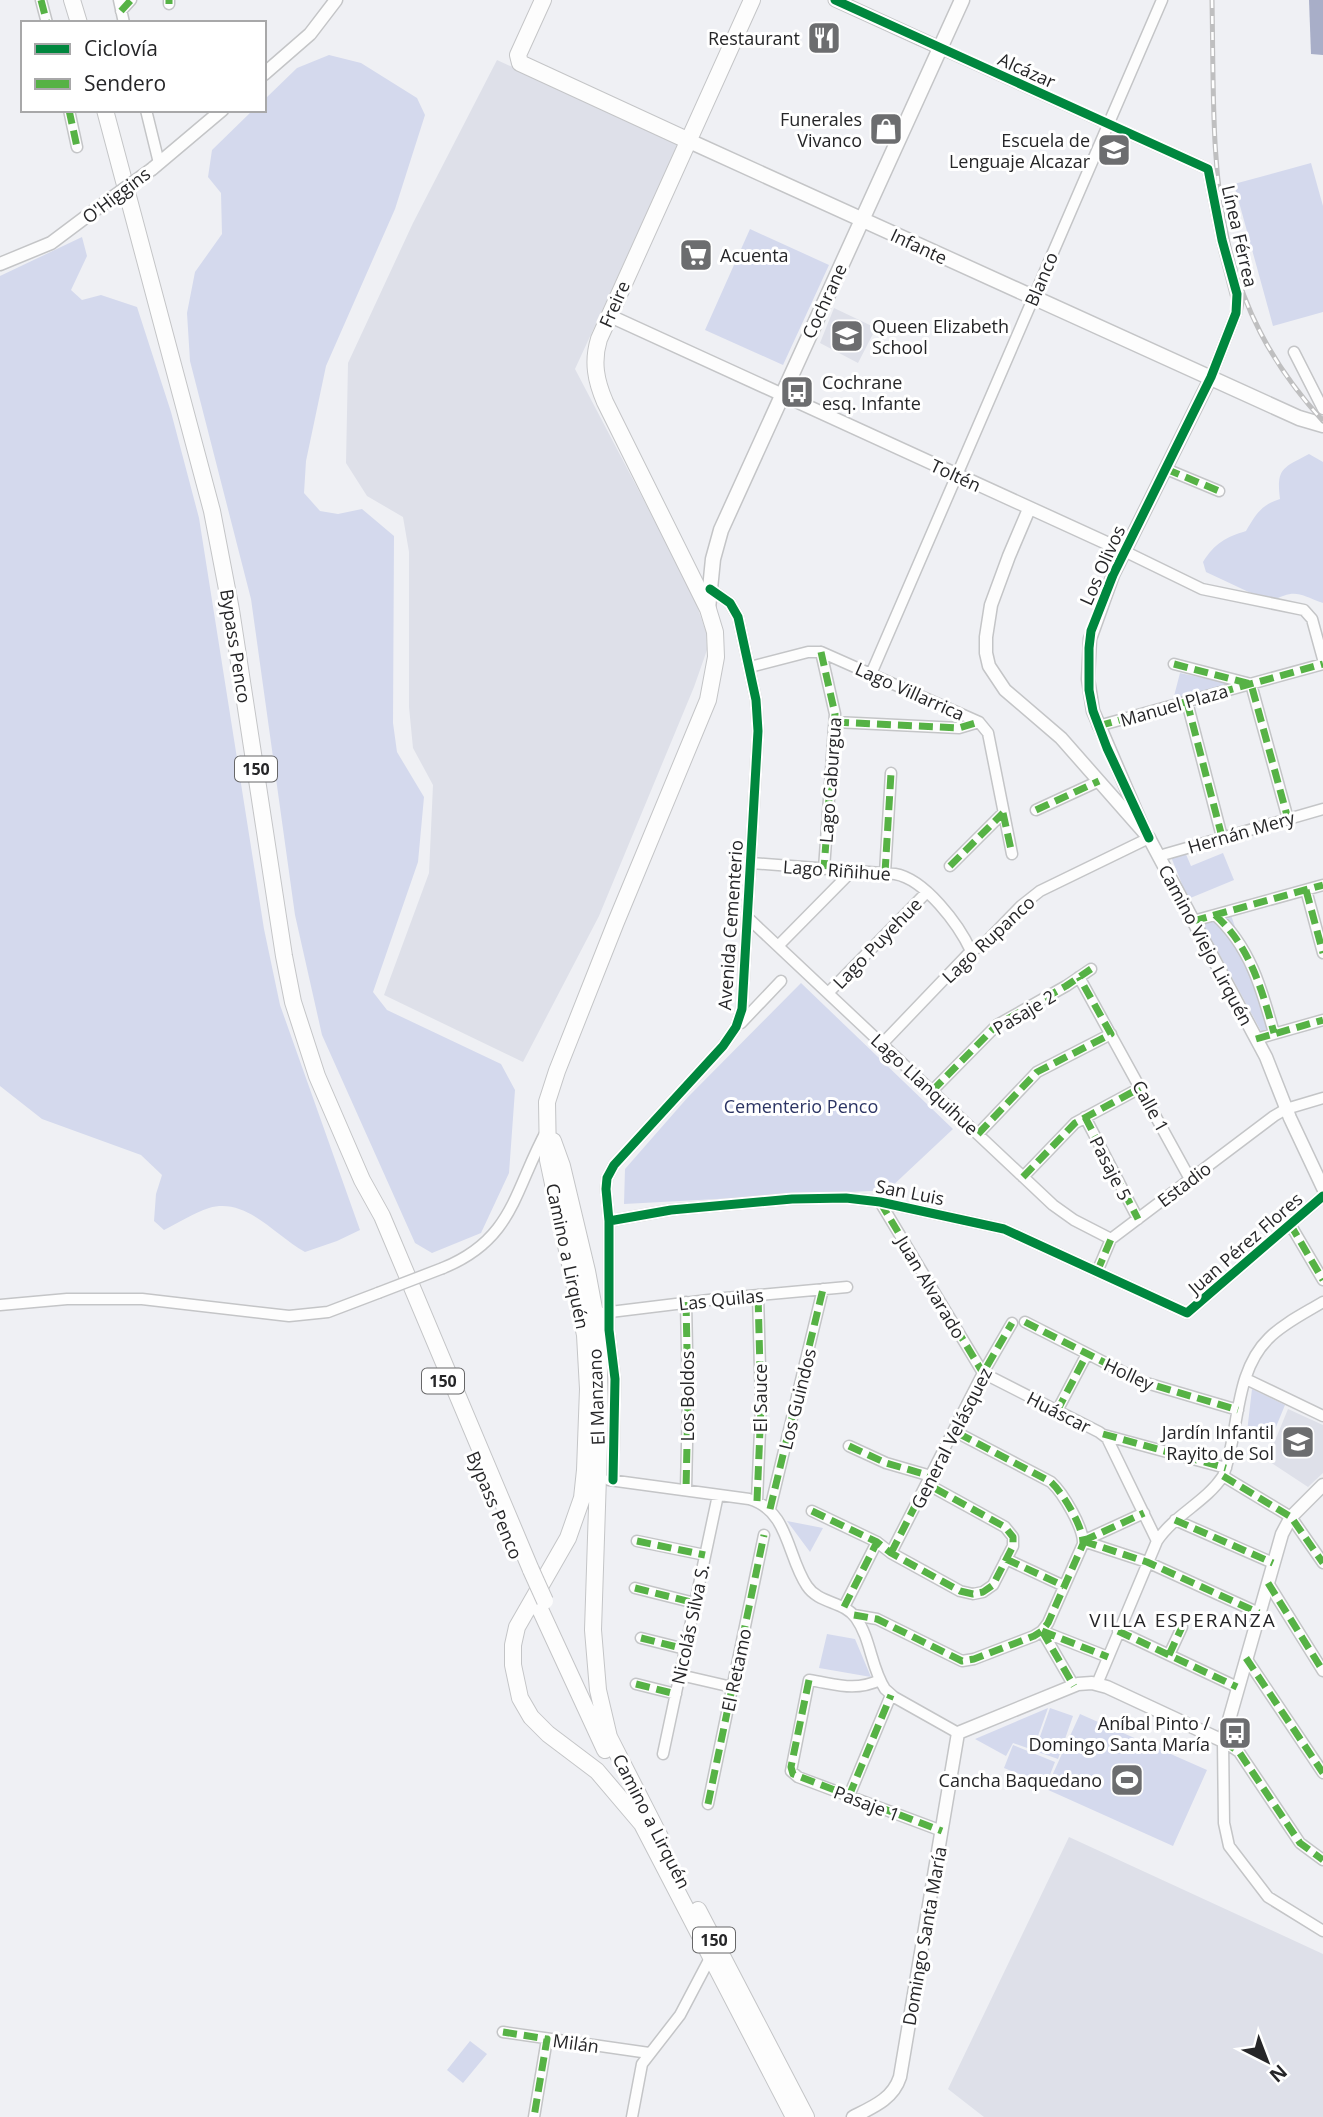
<svg xmlns="http://www.w3.org/2000/svg" width="1323" height="2117" font-family="'Open Sans',sans-serif">
  <style>
    .built { fill: #dee0e9 }
    .green { fill: #d4d9ed }
    .water { fill: #a8aec8 }
    .lines { fill: none; stroke-linecap: round; stroke-linejoin: round }
    .minor-casing { stroke: #c4c5c7; stroke-width: 13 }
    .tertiary-casing { stroke: #c4c5c7; stroke-width: 15 }
    .secondary-casing { stroke: #c4c5c7; stroke-width: 17 }
    .primary-casing { stroke: #c4c5c7; stroke-width: 18 }
    .minor { stroke: #fdfdfd; stroke-width: 10 }
    .tertiary { stroke: #fdfdfd; stroke-width: 12 }
    .secondary { stroke: #fdfdfd; stroke-width: 14 }
    .primary { stroke: #fdfdfd; stroke-width: 16 }
    .rail-casing { stroke: #bfbfc0; stroke-width: 5 }
    .rail { stroke: #fff; stroke-width: 2.5; stroke-dasharray: 8; stroke-linecap: butt }
    .minor-bridge-casing { stroke: #c4c5c7; stroke-width: 13; stroke-linecap: butt }
    .tertiary-bridge-casing { stroke: #c4c5c7; stroke-width: 15; stroke-linecap: butt }
    .primary-bridge-casing { stroke: #c4c5c7; stroke-width: 18; stroke-linecap: butt }
    .minor-bridge { stroke: #fdfdfd; stroke-width: 10 }
    .tertiary-bridge { stroke: #fdfdfd; stroke-width: 12 }
    .primary-bridge { stroke: #fdfdfd; stroke-width: 16 }
    .quiet { stroke: #56b245; stroke-width: 7; stroke-dasharray: 14 7; stroke-linecap: butt }
    .cycleway-casing { stroke: #fff; stroke-width: 13 }
    .cycleway { stroke: #00873e; stroke-width: 9 }
    .labels { text-anchor: middle; dominant-baseline: central; stroke-width: 6; stroke-linejoin: round; paint-order: stroke }
    .shield { fill: #fff; stroke: #676768; stroke-width: 2 }
    .shield-label { font-size: 16px; font-weight: bold; fill: #262628 }
    .poi-label { font-size: 18px; fill: #262628; stroke: #fff; text-anchor: end }
    .street-label { font-size: 18px; fill: #262628; stroke: #fff }
    .park-label { font-size: 18px; fill: #2c3564; stroke: #fff }
    .neighbourhood-label { font-size: 19px; letter-spacing: 2px; fill: #262628; stroke: #fff }
  </style>
  <rect width="100%" height="100%" fill="#eff0f4"/>
  <path class="built" d="M497 60 679 143 575 369 693 594 706 632 707 650 694 687 599 916 523 1062 384 995 429 873 433 785 413 748 409 707V552L403 517 367 496 346 463 348 363 413 223Z
    M834 308 876 328 858 363 820 343Z
    M1288 1409 1323 1425V1473L1308 1487 1267 1460Z
    M1069 1837 1323 1954V2117H984L948 2089Z"/>
  <path class="green" d="M329 55 361 63 417 98 425 115 395 209 326 366 306 461 304 493 320 511 338 514 362 509 394 536 393 723 397 752 424 797 418 862 373 992 387 1010 501 1064 515 1090 509 1173 481 1233 432 1253 415 1243 322 1035 295 915 251 599 190 361 187 313 195 272 222 234 221 193 208 177 212 150 253 110H264V100L297 68Z
    M1311 163 1323 206V312L1273 326 1234 184Z
    M750 229 829 265 783 365 705 330Z
    M82 237 87 256 71 290 82 300 101 295 137 307 171 412 199 518 264 929 280 1005 360 1230 337 1241 305 1252C275 1236 247 1197 209 1208 194 1213 178 1223 164 1230L154 1221 156 1194 162 1175 141 1155 42 1119 0 1086V276Z
    M1309 454 1323 462V603C1298 594 1296 588 1270 602L1206 572 1203 562C1215 543 1226 537 1246 531 1256 514 1261 505 1280 499 1276 468 1283 468 1309 454Z
    M1180 673 1232 684 1173 700Z
    M1185 852 1191 866 1223 853 1234 880 1188 899 1171 857Z
    M1231 915 1270 1030 1262 1033 1202 922Z
    M801 983 953 1129 888 1190 624 1204 625 1169 688 1097Z
    M1252 1389 1285 1405 1271 1439 1247 1432Z
    M787 1521 823 1528 810 1552Z
    M827 1634 855 1639 871 1677 819 1668Z
    M1048 1708 1033 1750 1013 1743 1006 1756 975 1739Z
    M1050 1708 1073 1716 1058 1759 1035 1751Z
    M1080 1714 1207 1770 1173 1846 1046 1789Z
    M1013 1745 1055 1762 1046 1785 1004 1768Z
    M470 2041 487 2054 463 2083 447 2070Z"/>
  <path class="water" d="M1309 0H1323V55L1311 54Z"/>
  <g class="lines">
    <defs>
      <path id="minor" d="M41 0 47 23
        M119 0 124 23
        M169 4V0
        M121 11 131 0
        M940 48 1208 169 1222 240 1238 302 1236 313 1211 377
        M69 110 77 147
        M146 110 159 163
        M1294 352 1323 409
        M1166 469 1219 491
        M1124 551 1202 589 1304 610 1312 619 1323 659
        M821 652 835 714 824 869
        M1174 664 1251 684 1288 819
        M750 667 808 652H821L979 722 988 733 1012 854
        M871 674 1162 0
        M1187 702 1222 837
        M835 722 959 728 979 722
        M1098 726 1323 664
        M1036 810 1099 781
        M1159 856 1323 809
        M751 863 895 874C925 879 959 925 971 951
        M950 866 1003 813
        M885 873 891 773
        M1306 890 1323 953
        M1215 915C1250 946 1262 990 1274 1033
        M747 917 1053 1205 1074 1220 1111 1239
        M1193 921 1323 885
        M778 946 852 871
        M1079 977 1190 1179
        M828 993 926 893
        M741 1023 781 981
        M1256 1039 1323 1020
        M882 1044 971 951 984 944 1021 906 1040 891 1149 838
        M932 1091 997 1025 1066 986 1091 969
        M1085 1117 1138 1219
        M978 1134 1037 1072 1111 1034
        M1023 1177 1075 1123 1140 1088
        M880 1202 983 1373
        M609 1221 671 1210 792 1199 846 1198 880 1202 1004 1229 1187 1313 1323 1196
        M1290 1224 1323 1280
        M443 1268C514 1239 514 1190 547 1130
        M1097 1272 1111 1239 1274 1116 1286 1109 1323 1098
        M686 1302 688 1398 686 1490
        M0 1305 67 1299H142L289 1316 328 1312 378 1293
        M602 1313 725 1298 847 1287
        M1025 1322 1143 1382 1238 1410
        M983 1373 1099 1432 1107 1438 1157 1541
        M1246 1379 1323 1416
        M1057 1411 1087 1354
        M1104 1435 1226 1468
        M849 1446 886 1463 931 1476
        M1223 1476 1291 1517 1323 1563
        M609 1480 749 1499C789 1510 787 1557 807 1586 819 1604 844 1601 856 1618 871 1639 871 1668 885 1689L894 1697 958 1733
        M613 1480 615 1379 609 1330V1221L606 1189 607 1178 614 1165 723 1046 736 1027 742 1009 758 731 756 700 738 617 730 603 710 589
        M757 1501 761 1406 758 1295
        M770 1509 823 1289
        M812 1511 877 1542 891 1553 960 1591 973 1594 983 1592 993 1585 1013 1546V1537L1005 1527 927 1484
        M1175 1520 1273 1563
        M637 1541 705 1555
        M1083 1541 1147 1562 1259 1613
        M1083 1541 1144 1513
        M891 1553 983 1373 1012 1323
        M1006 1559 1064 1586
        M1268 1583 1323 1671
        M635 1588 695 1603
        M844 1607 877 1542
        M854 1615 877 1619 962 1661 974 1659 1034 1636 1042 1631 1048 1623 1083 1544C1084 1528 1063 1493 1051 1482L954 1431
        M1042 1631 1108 1657
        M1042 1631 1074 1686
        M1118 1631 1237 1687
        M641 1638 685 1649
        M1169 1655 1182 1627
        M1246 1658 1323 1773
        M680 1675 732 1687
        M880 1680C854 1692 836 1684 809 1680L791 1771 798 1777 942 1831
        M636 1684 676 1694
        M1097 1684 1157 1541C1174 1515 1206 1502 1223 1476 1240 1432 1233 1373 1269 1338 1284 1323 1305 1313 1323 1302
        M663 1754 718 1495
        M849 1796 891 1695
        M708 1804 764 1535
        M1323 1860 1300 1843 1239 1752 1223 1741 1224 1823 1229 1846 1268 1897 1323 1931
        M503 2032 649 2053
        M534 2117 547 2039
        M632 2117 642 2064 680 2015 710 1958"/>
      <path id="tertiary" d="M835 0 940 48
        M264 74 310 34 336 0
        M152 169 222 110
        M0 264 51 243 95 210
        M610 316 1124 551
        M1029 509 1009 556 991 605 986 637V653L989 666 1005 690 1061 738 1149 838 1266 1057 1290 1118 1323 1188
        M1142 825 1093 711 1088 679 1090 639 1113 575 1211 377
        M853 2117C873 2107 893 2099 900 2077L958 1733 1078 1684 1092 1683 1107 1687 1223 1741 1282 1534 1291 1517 1323 1485"/>
      <path id="secondary" d="M687 140 1299 418 1323 425
        M708 609 713 559 721 530 962 0"/>
      <path id="primary" d="M72 0 79 23
        M543 0 518 55 520 63 687 140
        M752 0 599 339C592 362 596 381 605 402L708 609 715 632 716 657 708 700 616 922 557 1071 547 1102 548 1160 585 1335 588 1389 585 1470 582 1498 568 1538 517 1627 513 1645V1665L520 1698 531 1717 548 1734 597 1771 642 1824 794 2117
        M105 110 212 511 231 610 284 956 293 1002 317 1076 362 1180 382 1216 531 1570
        M553 1141 562 1166 587 1271 598 1330 600 1415 593 1630 598 1690 609 1737 660 1837
        M539 1607 605 1750
        M698 1910 806 2117"/>
    </defs>
    <use href="#minor" class="minor-casing"/>
    <use href="#tertiary" class="tertiary-casing"/>
    <use href="#secondary" class="secondary-casing"/>
    <use href="#primary" class="primary-casing"/>
    <use href="#minor" class="minor"/>
    <use href="#tertiary" class="tertiary"/>
    <use href="#secondary" class="secondary"/>
    <use href="#primary" class="primary"/>
    <defs>
      <path id="rail" d="M1212 0C1215 164 1204 291 1323 421"/>
    </defs>
    <use href="#rail" class="rail-casing"/>
    <use href="#rail" class="rail"/>
    <defs>
      <path id="minor-bridge" d="M378 1293 443 1268"/>
      <path id="tertiary-bridge" d="M95 210 152 169"/>
      <path id="primary-bridge" d="M531 1570 545 1601"/>
    </defs>
    <use href="#minor-bridge" class="minor-bridge-casing"/>
    <use href="#tertiary-bridge" class="tertiary-bridge-casing"/>
    <use href="#primary-bridge" class="primary-bridge-casing"/>
    <use href="#minor-bridge" class="minor-bridge"/>
    <use href="#tertiary-bridge" class="tertiary-bridge"/>
    <use href="#primary-bridge" class="primary-bridge"/>
    <path class="quiet" d="M41 0 47 23
      M169 4V0
      M121 11 131 0
      M69 110 77 147
      M1166 469 1219 491
      M821 652 835 714 824 869
      M1174 664 1251 684 1288 819
      M1187 702 1222 837
      M835 722 959 728 979 722
      M1098 726 1323 664
      M1036 810 1099 781
      M1003 813 1012 854
      M950 866 1003 813
      M885 873 891 773
      M1306 890 1323 953
      M1215 915C1250 946 1262 990 1274 1033
      M1193 921 1323 885
      M1256 1039 1323 1020
      M932 1091 997 1025 1066 986 1091 969
      M1085 1117 1138 1219
      M978 1134 1037 1072 1111 1034 1079 977
      M1023 1177 1075 1123 1140 1088
      M880 1202 983 1373
      M1290 1224 1323 1280
      M1097 1272 1111 1239
      M686 1302 688 1398 686 1490
      M1025 1322 1143 1382 1238 1410
      M1057 1411 1087 1354
      M1103 1434 1226 1468
      M849 1446 886 1463 931 1476
      M1223 1476 1291 1517 1323 1563
      M757 1501 761 1406 758 1295
      M770 1509 823 1289
      M812 1511 877 1542 891 1553 960 1591 973 1594 983 1592 993 1585 1013 1546V1537L1005 1527 927 1484
      M1175 1520 1273 1563
      M637 1541 705 1555
      M1083 1541 1147 1562 1259 1613
      M1083 1541 1144 1513
      M891 1553 983 1373 1012 1323
      M1006 1559 1064 1586
      M1268 1583 1323 1671
      M635 1588 695 1603
      M844 1607 877 1542
      M854 1615 877 1619 962 1661 974 1659 1034 1636 1042 1631 1048 1623 1083 1544C1084 1528 1063 1493 1051 1482L954 1431
      M1042 1631 1108 1657
      M1042 1631 1074 1686
      M1118 1631 1237 1687
      M641 1638 685 1649
      M1169 1655 1182 1627
      M1246 1658 1323 1773
      M809 1680 791 1767 793 1774 942 1831
      M636 1684 676 1694
      M1223 1741 1239 1752 1300 1843 1323 1860
      M849 1796 891 1695
      M708 1804 764 1535
      M503 2032 547 2039 534 2117"/>
    <defs>
      <path id="cycleway" d="M835 0 1208 169 1222 240 1237 294 1236 313 1211 377 1113 575 1091 631 1089 648V690L1093 711 1107 748 1149 838
        M609 1221 671 1210 792 1199 846 1198 880 1202 1004 1229 1187 1313 1323 1196
        M613 1480 615 1379 609 1330V1221L606 1189 607 1178 614 1165 723 1046 736 1027 742 1009 758 731 756 700 738 617 730 603 710 589"/>
    </defs>
    <use href="#cycleway" class="cycleway-casing"/>
    <use href="#cycleway" class="cycleway"/>
  </g>
  <defs>
    <symbol id="restaurant-square" viewBox="-11 -11 22 22"><rect x="-9" y="-9" width="18" height="18" rx="4" fill="#6c6d6f" stroke="#fff"/><path d="M-5-6h1v4h1v-4h1v4h1v-4h1v5L-1.5 .5V6h-2V.5L-5-1ZM5-6V6H3V1.5H1.5Q1.5-4 5-6Z" fill="#fff"/></symbol>
    <symbol id="shop-square" viewBox="-11 -11 22 22"><rect x="-9" y="-9" width="18" height="18" rx="4" fill="#6c6d6f" stroke="#fff"/><path d="M-5-2.5h2.3a2.7 3.5 0 0 1 5.4 0H5L5.5 6h-11ZM-1.5-2.5h3a1.5 2.3 0 0 0-3 0Z" fill="#fff"/></symbol>
    <symbol id="school-square" viewBox="-11 -11 22 22"><rect x="-9" y="-9" width="18" height="18" rx="4" fill="#6c6d6f" stroke="#fff"/><path d="M0-5L7-2L0 1L-7-2ZM-4 1L0 2.5L4 1V4Q0 6-4 4Z" fill="#fff"/></symbol>
    <symbol id="supermarket-square" viewBox="-11 -11 22 22"><rect x="-9" y="-9" width="18" height="18" rx="4" fill="#6c6d6f" stroke="#fff"/><path d="M-6-5.5h2.5l.6 2H6L4.5 2H-2.5L-4.4-4H-6ZM-1.5 3.2a1.3 1.3 0 1 0 .1 0ZM3 3.2a1.3 1.3 0 1 0 .1 0Z" fill="#fff"/></symbol>
    <symbol id="bus-square" viewBox="-11 -11 22 22"><rect x="-9" y="-9" width="18" height="18" rx="4" fill="#6c6d6f" stroke="#fff"/><path d="M-5-6H5V4H4V6H2V4H-2V6H-4V4H-5ZM-3.5-4V0h7V-4ZM-3.5 1.2v1.5H-2V1.2ZM2 1.2v1.5H3.5V1.2Z" fill="#fff"/></symbol>
    <symbol id="stadium-square" viewBox="-11 -11 22 22"><rect x="-9" y="-9" width="18" height="18" rx="4" fill="#6c6d6f" stroke="#fff"/><path d="M0-5a6.5 5 0 1 0 0 10a6.5 5 0 1 0 0-10ZM-3.5-1.8h7v3.6h-7Z" fill="#fff"/></symbol>
  </defs>
  <g fill-rule="evenodd">
    <use href="#restaurant-square" x="805" y="19" width="38" height="38"/>
    <use href="#shop-square" x="867" y="110" width="38" height="38"/>
    <use href="#school-square" x="1095" y="131" width="38" height="38"/>
    <use href="#supermarket-square" x="677" y="236" width="38" height="38"/>
    <use href="#school-square" x="828" y="317" width="38" height="38"/>
    <use href="#bus-square" x="778" y="373" width="38" height="38"/>
    <use href="#school-square" x="1279" y="1423" width="38" height="38"/>
    <use href="#bus-square" x="1216" y="1714" width="38" height="38"/>
    <use href="#stadium-square" x="1108" y="1761" width="38" height="38"/>
  </g>
  <g class="labels">
    <g class="shield">
      <rect x="235" y="756.5" width="42" height="25" rx="5"/>
      <rect x="422" y="1368.5" width="42" height="25" rx="5"/>
      <rect x="693" y="1927.5" width="42" height="25" rx="5"/>
    </g>
    <g class="shield-label">
      <text x="256" y="769">150</text>
      <text x="443" y="1381">150</text>
      <text x="714" y="1940">150</text>
    </g>
    <g class="poi-label">
      <text x="800" y="38">Restaurant</text>
      <text x="862" y="119">Funerales<tspan x="862" dy="21">Vivanco</tspan></text>
      <text x="1090" y="140">Escuela de<tspan x="1090" dy="21">Lenguaje Alcazar</tspan></text>
      <text x="720" y="255" text-anchor="start">Acuenta</text>
      <text x="872" y="326" text-anchor="start">Queen Elizabeth<tspan x="872" dy="21">School</tspan></text>
      <text x="822" y="382" text-anchor="start">Cochrane<tspan x="822" dy="21">esq. Infante</tspan></text>
      <text x="1274" y="1432">Jardín Infantil<tspan x="1274" dy="21">Rayito de Sol</tspan></text>
      <text x="1210" y="1723">Aníbal Pinto /<tspan x="1210" dy="21">Domingo Santa María</tspan></text>
      <text x="1102" y="1780">Cancha Baquedano</text>
    </g>
    <g class="street-label">
      <text transform="translate(1027 70) rotate(24)">Alcázar</text>
      <text transform="translate(116 195) rotate(-37)">O'Higgins</text>
      <text transform="translate(1240 236) rotate(77)">Línea Férrea</text>
      <text transform="translate(919 246) rotate(25)">Infante</text>
      <text transform="translate(1041 279) rotate(-67)">Blanco</text>
      <text transform="translate(824 301) rotate(-65)">Cochrane</text>
      <text transform="translate(614 304) rotate(-66)">Freire</text>
      <text transform="translate(956 475) rotate(25)">Toltén</text>
      <text transform="translate(1102 565) rotate(-66)">Los Olivos</text>
      <text transform="translate(236 646) rotate(81)">Bypass Penco</text>
      <text transform="translate(910 691) rotate(24)">Lago Villarrica</text>
      <text transform="translate(1174 705) rotate(-16)">Manuel Plaza</text>
      <text transform="translate(830 780) rotate(-86)">Lago Caburgua</text>
      <text transform="translate(1241 832) rotate(-16)">Hernán Mery</text>
      <text transform="translate(837 870) rotate(4)">Lago Riñihue</text>
      <text transform="translate(730 925) rotate(-86)">Avenida Cementerio</text>
      <text transform="translate(988 939) rotate(-43)">Lago Rupanco</text>
      <text transform="translate(877 943) rotate(-46)">Lago Puyehue</text>
      <text transform="translate(1206 945) rotate(62)">Camino Viejo Lirquén</text>
      <text transform="translate(1024 1012) rotate(-31)">Pasaje 2</text>
      <text transform="translate(925 1084) rotate(43)">Lago Llanquihue</text>
      <text transform="translate(1151 1106) rotate(61)">Calle 1</text>
      <text transform="translate(1111 1168) rotate(63)">Pasaje 5</text>
      <text transform="translate(1184 1184) rotate(-37)">Estadio</text>
      <text transform="translate(910 1192) rotate(11)">San Luis</text>
      <text transform="translate(1245 1243) rotate(-41)">Juan Pérez Flores</text>
      <text transform="translate(568 1256) rotate(78)">Camino a Lirquén</text>
      <text transform="translate(931 1287) rotate(59)">Juan Alvarado</text>
      <text transform="translate(721 1299) rotate(-6)">Las Quilas</text>
      <text transform="translate(1129 1374) rotate(25)">Holley</text>
      <text transform="translate(687 1396) rotate(-90)">Los Boldos</text>
      <text transform="translate(596 1397) rotate(-92)">El Manzano</text>
      <text transform="translate(760 1398) rotate(-90)">El Sauce</text>
      <text transform="translate(797 1399) rotate(-76)">Los Guindos</text>
      <text transform="translate(1059 1412) rotate(27)">Huáscar</text>
      <text transform="translate(951 1438) rotate(-63)">General Velásquez</text>
      <text transform="translate(495 1505) rotate(67)">Bypass Penco</text>
      <text transform="translate(690 1624) rotate(-78)">Nicolás Silva S.</text>
      <text transform="translate(736 1670) rotate(-78)">El Retamo</text>
      <text transform="translate(867 1803) rotate(21)">Pasaje 1</text>
      <text transform="translate(652 1821) rotate(63)">Camino a Lirquén</text>
      <text transform="translate(924 1936) rotate(-80)">Domingo Santa María</text>
      <text transform="translate(576 2043) rotate(8)">Milán</text>
    </g>
    <g class="park-label">
      <text x="801" y="1106">Cementerio Penco</text>
    </g>
    <g class="neighbourhood-label">
      <text x="1183" y="1620">VILLA ESPERANZA</text>
    </g>
  </g>
  <rect x="21" y="21" width="245" height="91" fill="#ffffff" stroke="#a8a8a9" stroke-width="2"/>
  <rect x="35" y="44" width="35" height="10" fill="#00873e" stroke="#a8a8a9" stroke-width="2"/>
  <text x="84" y="56" font-size="21" fill="#262628">Ciclovía</text>
  <rect x="35" y="79" width="35" height="10" fill="#56b245" stroke="#a8a8a9" stroke-width="2"/>
  <text x="84" y="91" font-size="21" fill="#262628">Sendero</text>
  <g transform="translate(1267 2061) rotate(138)" stroke="#ffffff" stroke-width="5" paint-order="stroke">
  <path d="M0-5L12 26L0 18L-12 26Z" fill="#262628"/>
  <text y="-10" font-size="19" font-weight="bold" text-anchor="middle" fill="#262628">N</text>
  </g>
</svg>
